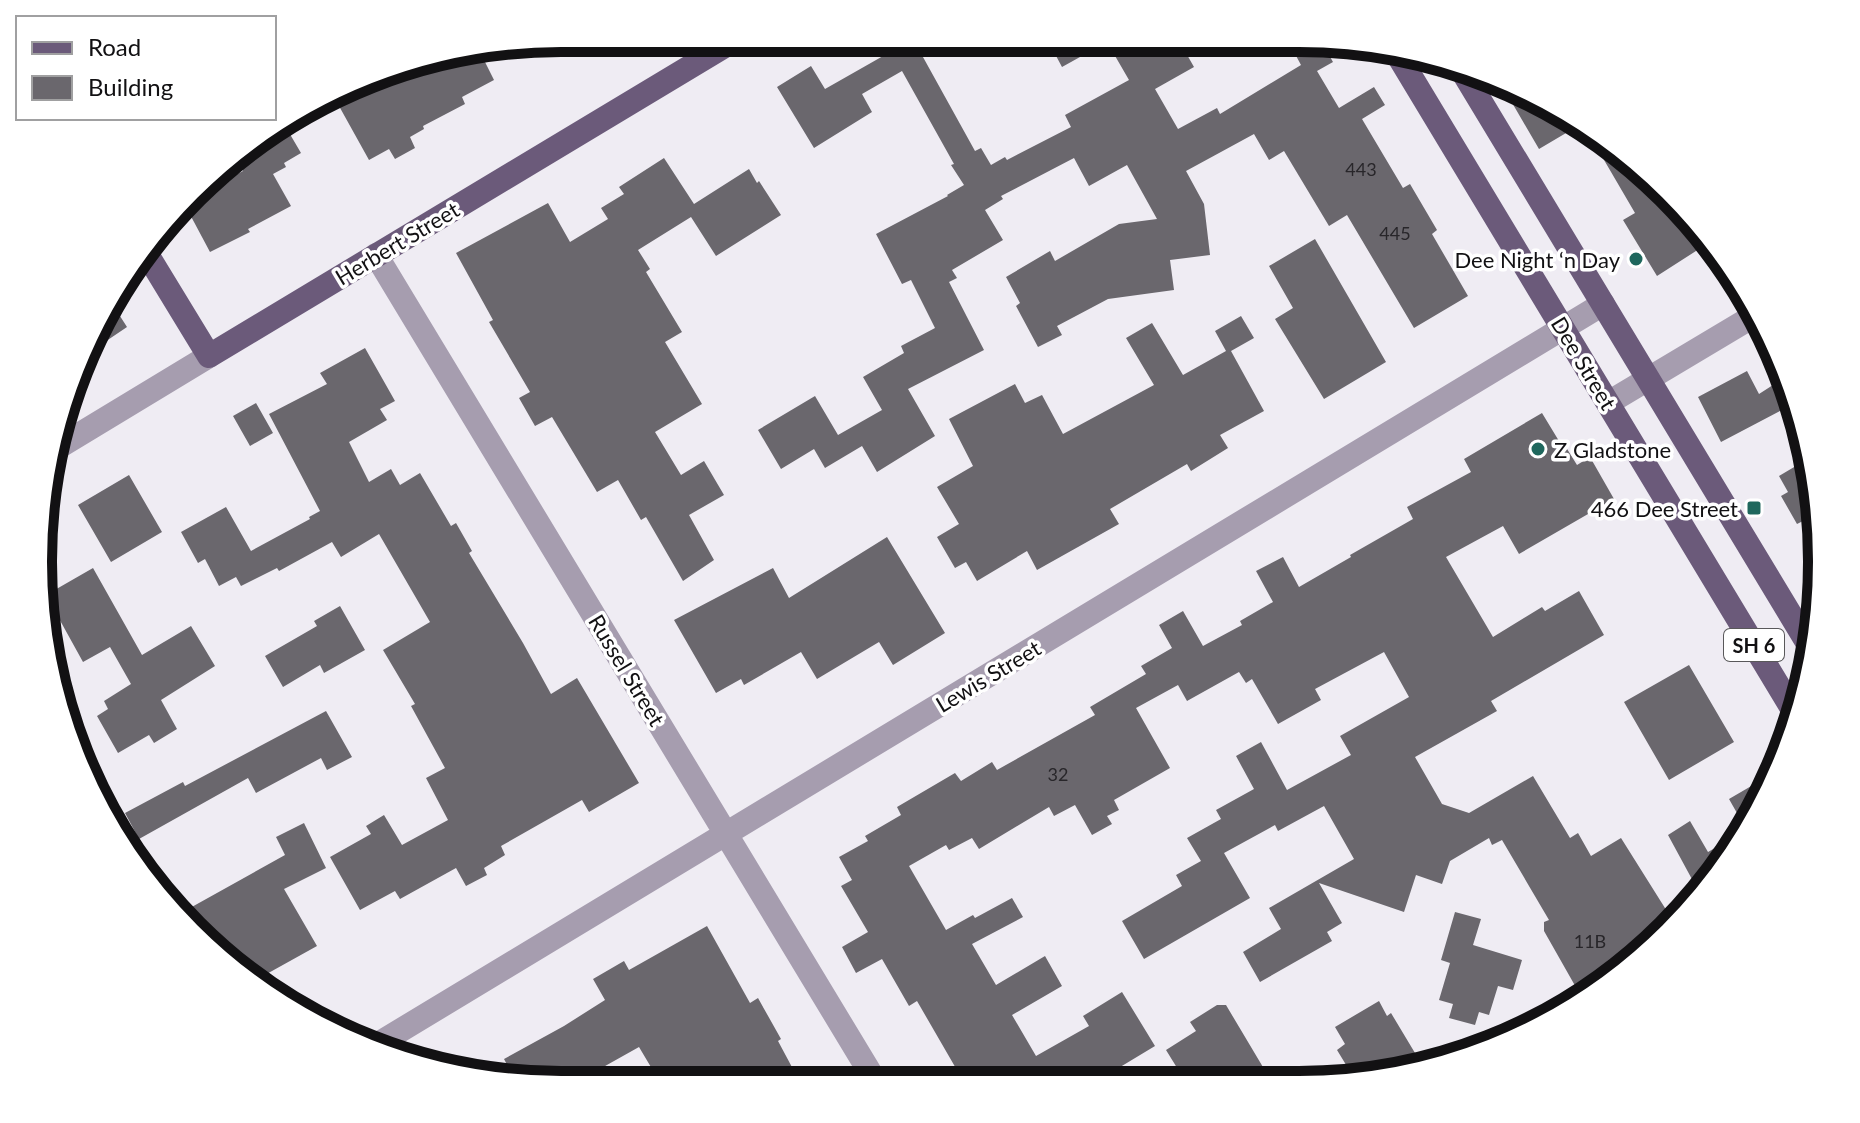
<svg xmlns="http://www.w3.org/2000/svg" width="1860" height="1123" font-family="Lato,sans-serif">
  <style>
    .building { fill: #6a676d }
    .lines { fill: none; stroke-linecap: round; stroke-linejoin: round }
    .minor { stroke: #a69daf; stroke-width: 24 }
    .major { stroke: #6b5a7a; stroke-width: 24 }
    .poi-dot { fill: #1f675d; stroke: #fff; stroke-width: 3 }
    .labels { text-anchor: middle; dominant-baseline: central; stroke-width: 7; stroke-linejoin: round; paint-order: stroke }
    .number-label { font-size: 18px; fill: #28262a }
    .shield { fill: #fff; stroke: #59585a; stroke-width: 2 }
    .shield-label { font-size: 20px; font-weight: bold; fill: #121113 }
    .street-label { font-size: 22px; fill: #121113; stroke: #fff }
    .poi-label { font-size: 22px; fill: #121113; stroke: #fff; text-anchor: end }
    .rim { fill: none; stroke: #121113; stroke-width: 10 }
  </style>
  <rect width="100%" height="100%" fill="#efecf3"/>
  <path class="building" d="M913 39 975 151 981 148 991 165 1005 157 1007 160 1071 127 1065 115 1129 80 1107 42 1062 67 1047 39H1178L1194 67 1155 89 1178 129 1217 108 1220 114 1301 65 1294 52 1320 39 1333 62 1317 71 1339 108 1374 87 1385 105 1362 119 1403 188 1410 184 1437 230 1432 234 1468 296 1414 328 1347 215 1329 226 1284 151 1269 160 1254 134 1186 171 1204 204 1210 255 1170 260 1174 290 1108 299 1057 326 1062 335 1038 347 1016 306 1020 303 1006 277 1050 251 1055 261 1119 224 1157 219 1127 165 1089 186 1074 158 1001 196 1003 199 985 210 1003 240 952 270 957 278 949 282 984 350 908 389 935 436 877 472 862 446 825 468 814 449 781 469 758 430 815 396 838 435 882 410 863 377 904 353 901 346 935 328 911 280 902 284 876 234 948 196 947 195 964 185 951 165 954 164 902 71 862 94 872 112 814 148 777 87 811 66 825 89Z
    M480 52 494 80 462 97 465 104 423 126 424 129 410 137 415 148 395 159 389 149 369 160 334 97 394 66Z
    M1500 82 1539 101 1583 123 1539 149Z
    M284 124 301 153 284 163 286 167 273 174 291 206 248 229 250 232 210 252 186 207 197 196 243 171 234 155 243 146Z
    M1583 124 1590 126 1669 191 1710 242 1657 276 1623 220 1635 213Z
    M664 158 694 204 749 169 757 183 759 181 781 215 716 256 691 217 638 250 650 269 646 272 682 332 665 342 702 404 655 432 681 475 704 461 724 495 689 515 714 560 683 581 646 517 641 520 618 480 597 492 552 417 535 426 519 398 530 392 489 322 493 320 456 253 548 203 570 242 608 219 601 208 624 194 619 187Z
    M1315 239 1386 362 1324 399 1275 319 1293 308 1269 266Z
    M111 302 127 327 84 356 103 319Z
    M1241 316 1254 338 1231 351 1264 411 1220 435 1228 448 1191 471 1187 464 1110 509 1119 524 1037 570 1027 551 977 581 966 562 955 568 937 537 959 524 937 487 973 466 949 419 1015 384 1025 403 1042 395 1063 434 1154 385 1126 338 1152 323 1183 375 1226 351 1215 331Z
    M365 348 395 401 380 409 387 420 349 442 369 482 391 469 400 485 420 473 451 526 456 523 472 551 469 553 523 643 551 694 577 678 639 783 589 812 582 800 501 846 505 855 484 868 487 875 466 886 456 868 400 899 395 891 360 910 330 857 371 834 366 826 384 815 402 845 448 820 426 778 445 768 411 706 415 704 383 650 430 622 379 534 341 557 332 542 279 571 277 568 241 586 236 577 219 586 205 559 198 563 181 532 226 507 251 551 310 519 309 517 320 511 269 414 327 384 320 373Z
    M1747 371 1759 394 1787 376 1795 403 1721 442 1698 397Z
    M256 403 273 433 250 446 233 416Z
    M1542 413 1562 446 1564 444 1577 465 1590 457 1614 499 1519 554 1503 526 1446 557 1493 637 1542 607 1545 611 1579 591 1604 635 1491 701 1497 711 1415 757 1442 804 1469 813 1533 776 1570 838 1578 833 1591 856 1621 838 1675 924 1668 932 1582 998 1544 931V922L1549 920 1502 840 1492 845 1489 838 1450 861 1442 884 1416 875 1404 912 1319 883 1342 923 1327 932 1332 941 1260 982 1243 952 1281 929 1269 908 1354 859 1324 806 1278 831 1275 825 1224 853 1250 898 1144 959 1122 921 1182 886 1176 875 1201 861 1187 838 1221 819 1216 810 1254 789 1236 756 1261 742 1287 790 1351 755 1340 736 1409 697 1384 652 1315 689 1321 700 1278 724 1252 679 1246 683 1239 672 1187 701 1178 685 1136 708 1170 768 1114 800 1119 810 1107 816 1112 824 1092 835 1075 805 1054 816 1049 807 979 849 972 838 949 850 946 845 909 866 946 930 973 915 975 918 1012 898 1023 917 972 944 996 985 1045 956 1062 986 1012 1015 1036 1056 1089 1026 1083 1016 1122 992 1155 1046 1092 1084H965L917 1001 909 1006 882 959 856 973 842 947 868 932 841 886 852 880 839 857 868 841 865 836 901 815 897 807 955 773 961 781 992 762 997 770 1095 715 1090 707 1146 674 1141 666 1172 648 1159 625 1183 611 1203 646 1242 625 1240 621 1273 602 1256 571 1283 557 1299 587 1351 557 1350 555 1413 519 1407 507 1471 472 1464 459Z
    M1811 457 1817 514 1797 524 1781 496 1788 492 1779 476Z
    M129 475 162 532 111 562 78 505Z
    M887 537 945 633 893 665 879 642 817 679 801 652 744 685 741 679 716 693 674 620 773 568 789 598Z
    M93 568 142 655 191 626 215 666 161 700 177 729 154 743 149 735 118 753 97 716 108 709 104 701 131 684 110 647 83 662 46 595Z
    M340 606 365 650 324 673 320 665 283 687 265 656 317 626 314 621Z
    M1689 665 1734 742 1669 780 1624 702Z
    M326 711 352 757 327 770 321 758 256 793 248 778 139 839 125 813 183 782 185 786Z
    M1777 771 1776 773 1746 829 1729 799Z
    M1690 821 1708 852 1746 830 1734 853 1700 894 1668 835Z
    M304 823 326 868 284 889 317 946 254 981 181 913 285 855 276 837Z
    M1455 912 1481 919 1473 945 1522 960 1513 990 1498 986 1489 1015 1479 1012 1475 1025 1449 1018 1453 1004 1439 1000 1450 963 1441 960Z
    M707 926 750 1003 758 998 781 1039 778 1041 801 1084H661L639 1047 573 1084H527L516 1082 504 1059 564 1026 605 1000 593 979 624 961 629 970Z
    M1379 1001 1387 1016 1391 1013 1418 1058 1393 1072 1364 1078 1358 1068 1351 1073 1337 1050 1345 1044 1335 1027Z
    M1217 1005H1226L1273 1084H1187L1166 1050 1196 1031 1190 1022Z"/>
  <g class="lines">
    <path class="minor" d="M376 255 877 1084
      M1608 403 1757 314
      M57 448 209 356
      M373 1047 1603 304"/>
    <path class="major" d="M1396 52 1796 715
      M1458 64 1813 652
      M145 251 209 356 738 38"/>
  </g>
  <g class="poi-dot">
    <circle cx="1636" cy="259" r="8"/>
    <circle cx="1538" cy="449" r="8"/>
    <rect x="1746" y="500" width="16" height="16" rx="4"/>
  </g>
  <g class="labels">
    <g class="number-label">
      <text x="1361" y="169">443</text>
      <text x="1395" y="233">445</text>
      <text x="1058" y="774">32</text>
      <text x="1590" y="941">11B</text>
    </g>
    <rect class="shield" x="1724" y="629" width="60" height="32" rx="6"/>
    <g class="shield-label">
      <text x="1754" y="645">SH 6</text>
    </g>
    <g class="street-label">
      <text transform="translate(397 243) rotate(-31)">Herbert Street</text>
      <text transform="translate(1584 363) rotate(59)">Dee Street</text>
      <text transform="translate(627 670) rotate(59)">Russel Street</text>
      <text transform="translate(988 676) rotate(-31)">Lewis Street</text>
    </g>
    <g class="poi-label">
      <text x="1620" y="259">Dee Night ‘n Day</text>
      <text x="1554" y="449" text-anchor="start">Z Gladstone</text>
      <text x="1738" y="508">466 Dee Street</text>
    </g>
  </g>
  <path d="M0 0H1860V1123H0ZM561 52H1299A509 509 0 0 1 1808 561V562A509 509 0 0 1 1299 1071H561A509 509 0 0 1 52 562V561A509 509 0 0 1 561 52Z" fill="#fff" fill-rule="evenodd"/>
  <path class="rim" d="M561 52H1299A509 509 0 0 1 1808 561V562A509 509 0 0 1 1299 1071H561A509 509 0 0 1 52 562V561A509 509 0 0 1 561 52Z"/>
  <rect x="16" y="16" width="260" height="104" fill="#ffffff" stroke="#a0a0a1" stroke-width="2"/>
  <rect x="32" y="42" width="40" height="12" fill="#6b5a7a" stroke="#a0a0a1" stroke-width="2"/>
  <text x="88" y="56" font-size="24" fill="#121113">Road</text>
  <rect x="32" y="76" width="40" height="24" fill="#6a676d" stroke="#a0a0a1" stroke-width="2"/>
  <text x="88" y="96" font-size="24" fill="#121113">Building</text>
</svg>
